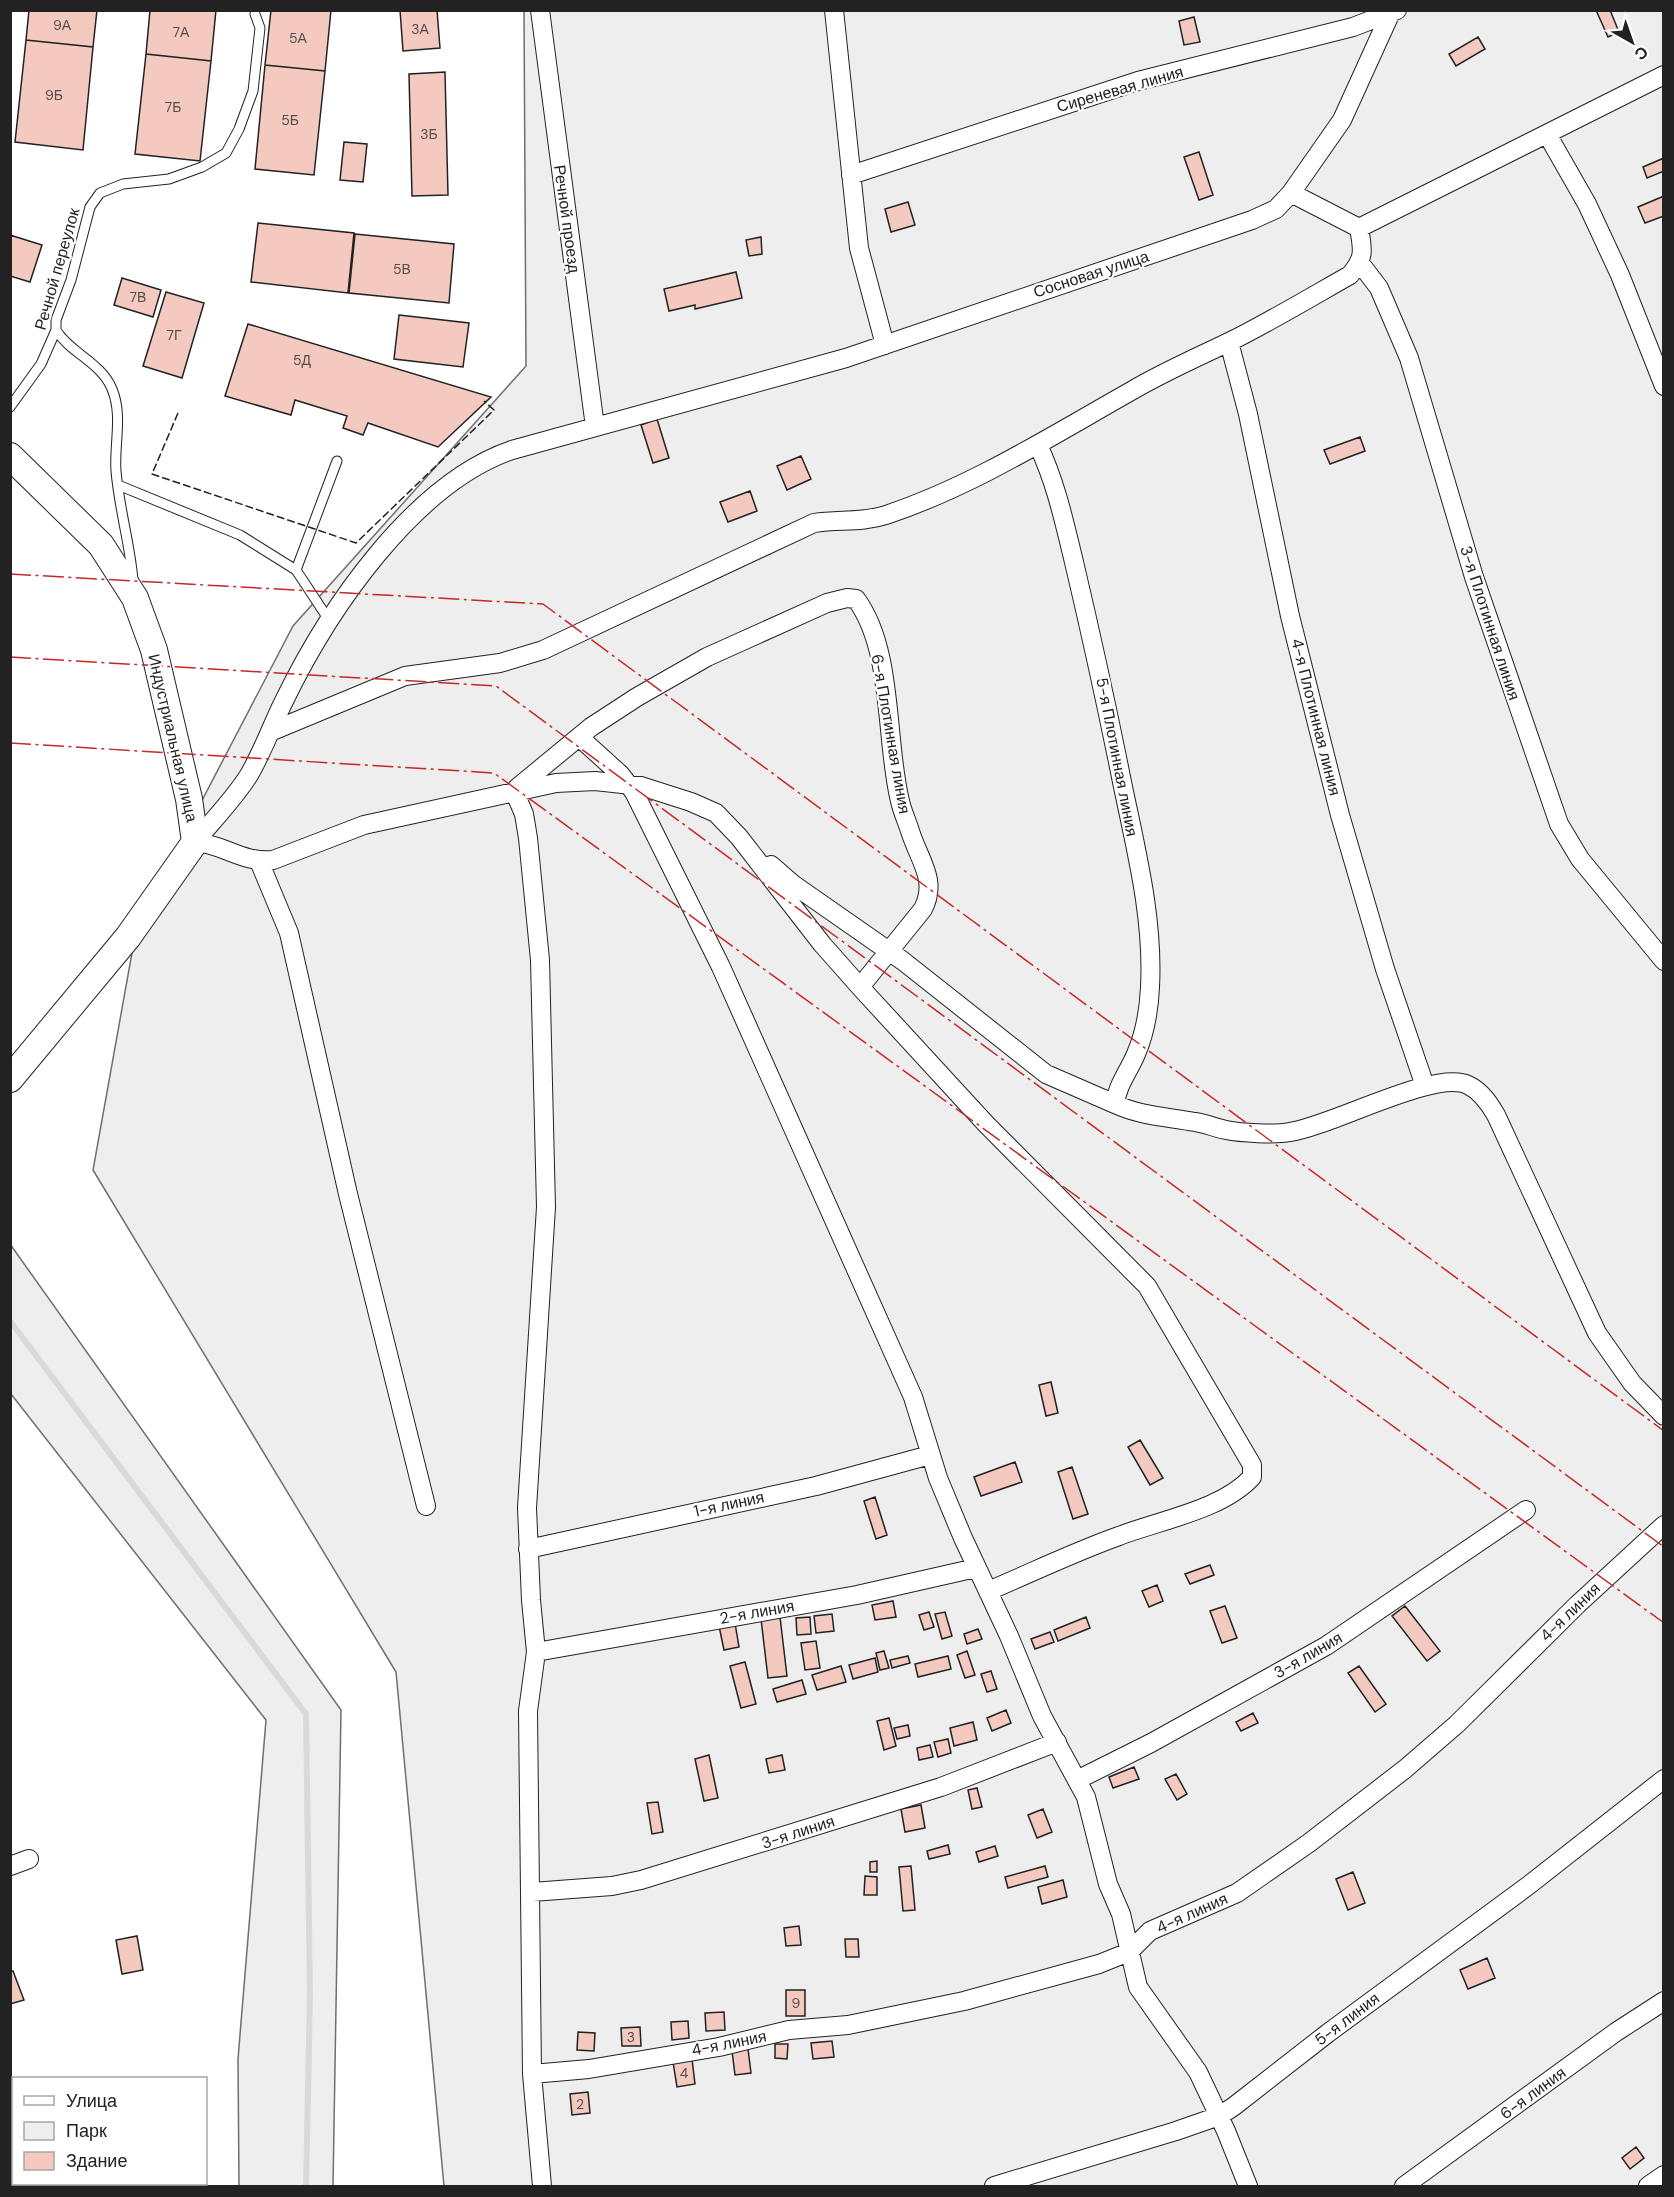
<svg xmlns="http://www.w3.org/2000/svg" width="1674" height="2197" font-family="'DM Sans',sans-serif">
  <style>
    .green { fill: #eee; stroke: #6f6f6f; stroke-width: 1.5 }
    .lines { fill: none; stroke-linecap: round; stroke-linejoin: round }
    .stream { stroke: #d9d9d9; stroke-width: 6 }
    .building { fill: #f3c9c0; stroke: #222; stroke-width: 1.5 }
    .service-casing { stroke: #222; stroke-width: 11 }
    .minor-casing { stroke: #222; stroke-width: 20 }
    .secondary-casing { stroke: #222; stroke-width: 28 }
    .service { stroke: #fff; stroke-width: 9 }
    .minor { stroke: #fff; stroke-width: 18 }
    .secondary { stroke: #fff; stroke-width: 26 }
    .fence { stroke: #222; stroke-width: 1.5; stroke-dasharray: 8 3; stroke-linecap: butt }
    .power { stroke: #c62828; stroke-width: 1.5; stroke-dasharray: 21 4.5 3 4.5; stroke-linecap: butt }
    .labels { text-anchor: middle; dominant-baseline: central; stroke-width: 4.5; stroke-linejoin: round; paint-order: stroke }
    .number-label { font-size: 14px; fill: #564c4a }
    .street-label { font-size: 16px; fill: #222; stroke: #fff }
  </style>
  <rect width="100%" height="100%" fill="#fff"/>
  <path class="green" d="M524 11H1663V2186H444L396 1672 93 1170 137 925 293 626 526 366Z
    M10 1244 341 1710 333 2186H239L238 2059 266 1720 11 1394Z"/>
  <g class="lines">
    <path class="stream" d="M10 1321 306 1714 310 1994 306 2186"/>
  </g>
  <path class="building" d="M29 10H97L93 47 26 40Z
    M150 10H216L211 61 146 54Z
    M271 10H331L325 71 265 65Z
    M400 10H437L440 48 403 51Z
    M1596 10H1610L1619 32 1608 37Z
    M1194 17 1200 42 1184 45 1179 21Z
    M1478 37 1485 49 1456 66 1449 54Z
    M26 40 93 47 83 150 15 142Z
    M146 54 211 61 200 161 135 154Z
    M265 65 325 71 314 175 255 169Z
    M445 72 448 195 412 196 409 74Z
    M344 142 367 144 363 182 340 180Z
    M1199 152 1213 195 1199 200 1184 157Z
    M1664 158V171L1647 178 1643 167Z
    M1664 196V216L1645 223 1638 207Z
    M908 202 915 225 891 232 885 209Z
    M258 223 354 233 348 293 251 282Z
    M355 234 454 244 449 303 349 293Z
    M10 235 42 245 30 282 10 276Z
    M761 237 762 254 749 256 746 240Z
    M736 272 742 298 695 309V305L669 311 664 289Z
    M122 278 161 290 153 317 114 305Z
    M166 292 204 303 182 378 143 366Z
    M399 315 469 323 463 367 394 359Z
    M248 324 491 397 438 447 368 423 363 435 343 428 347 416 295 400 291 415 225 396Z
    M657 419 669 458 653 463 641 425Z
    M1360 437 1365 451 1330 464 1324 450Z
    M801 456 811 479 787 490 777 466Z
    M750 491 757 511 728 522 720 502Z
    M1051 1382 1058 1413 1046 1416 1039 1385Z
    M1140 1440 1163 1478 1150 1485 1128 1447Z
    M1015 1462 1022 1482 981 1496 974 1477Z
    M1072 1467 1088 1514 1073 1519 1058 1472Z
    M875 1497 887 1535 876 1539 864 1501Z
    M1210 1565 1214 1575 1190 1584 1185 1574Z
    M1157 1585 1163 1601 1149 1607 1142 1591Z
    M893 1601 896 1617 875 1620 872 1605Z
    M1225 1606 1237 1638 1222 1643 1210 1611Z
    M1405 1606 1440 1651 1427 1661 1392 1616Z
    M929 1612 934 1627 924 1630 919 1615Z
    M945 1612 952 1636 942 1639 935 1614Z
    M832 1614 834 1631 816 1633 814 1616Z
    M780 1617 787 1676 768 1678 761 1619Z
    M810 1617 811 1634 797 1635 796 1618Z
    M1086 1617 1090 1628 1058 1641 1054 1630Z
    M735 1623 739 1647 724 1650 719 1626Z
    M978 1629 982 1639 967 1644 964 1634Z
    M1050 1632 1054 1642 1035 1649 1031 1639Z
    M816 1641 820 1668 805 1670 801 1643Z
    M884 1651 889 1668 880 1670 876 1653Z
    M967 1651 975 1675 965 1678 957 1655Z
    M908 1656 910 1663 892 1668 890 1660Z
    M948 1656 951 1669 918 1677 915 1664Z
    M875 1658 878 1672 853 1679 849 1665Z
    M745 1662 756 1704 741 1708 730 1666Z
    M841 1666 846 1682 817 1690 812 1675Z
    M1359 1666 1386 1704 1375 1712 1348 1673Z
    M991 1671 997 1689 987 1692 981 1674Z
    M802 1680 806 1694 777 1702 773 1689Z
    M1006 1710 1011 1723 992 1731 987 1718Z
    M1253 1713 1258 1723 1241 1731 1236 1722Z
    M889 1718 896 1746 884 1750 877 1721Z
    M973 1722 977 1740 954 1746 950 1728Z
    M908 1725 910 1736 897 1739 894 1728Z
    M948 1739 951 1753 938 1757 934 1742Z
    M930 1745 933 1757 919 1760 917 1748Z
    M709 1755 718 1798 704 1801 695 1759Z
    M782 1755 785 1770 769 1773 766 1759Z
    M1134 1767 1139 1779 1113 1788 1109 1777Z
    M1176 1774 1187 1794 1177 1800 1165 1779Z
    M977 1788 982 1807 972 1809 968 1790Z
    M658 1802 663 1832 652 1834 647 1803Z
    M921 1805 925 1828 905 1832 901 1809Z
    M1043 1809 1052 1832 1037 1838 1028 1815Z
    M948 1845 950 1854 929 1859 927 1851Z
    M995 1846 998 1856 979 1862 976 1852Z
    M877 1861V1872H870V1862Z
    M911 1866 915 1910 903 1911 899 1867Z
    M1045 1866 1048 1877 1008 1888 1005 1877Z
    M1353 1872 1365 1903 1348 1910 1336 1879Z
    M865 1876 877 1877V1895H864Z
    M1063 1880 1067 1897 1042 1904 1038 1887Z
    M799 1926 801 1945 786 1946 784 1928Z
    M137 1936 143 1970 122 1974 116 1940Z
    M845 1939H858L859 1957H846Z
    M1487 1958 1495 1978 1468 1989 1460 1970Z
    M13 1971 24 2000 10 2004V1972Z
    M786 1990H805V2016H786Z
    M724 2012 725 2030 706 2031 705 2013Z
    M688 2021 689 2038 672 2040 671 2022Z
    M640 2027 641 2046H622L621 2028Z
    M578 2032 595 2033 594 2051 577 2050Z
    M832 2041 834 2057 813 2059 811 2043Z
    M775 2044H788L787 2059 775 2058Z
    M748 2049 751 2073 735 2075 732 2051Z
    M692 2059 695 2084 677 2087 673 2062Z
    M588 2092 590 2113 572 2115 570 2094Z
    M1636 2147 1644 2158 1630 2169 1622 2158Z"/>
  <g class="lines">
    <defs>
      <path id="service" d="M56 330C70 353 102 363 112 389 123 415 114 444 116 471 119 508 130 544 133 580
        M10 407 41 364 56 330V320L71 280 90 207 100 193 123 184 169 179 202 167 226 153 239 129 253 91 260 28 255 14
        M118 485 240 535 296 570
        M329 620 296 570 337 461"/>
      <path id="minor" d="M540 10 595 427
        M834 10 859 248 885 345
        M1547 134 1587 204 1620 275 1664 386
        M851 175 1138 81 1353 27 1397 10
        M1291 193 1359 228
        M1359 228 1664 75
        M1360 263 1379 288 1409 358 1474 577 1559 824 1580 859 1664 961
        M1229 342 1248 414 1290 616 1340 815 1385 969 1425 1086
        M1038 445C1056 483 1064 521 1074 562 1090 630 1105 698 1119 767 1133 839 1154 913 1150 987 1149 1010 1145 1033 1136 1054 1129 1071 1117 1085 1115 1104 1140 1116 1168 1117 1195 1122 1205 1123 1215 1128 1226 1130 1241 1133 1275 1135 1290 1132 1332 1126 1435 1069 1468 1085 1481 1091 1489 1103 1496 1115L1597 1333 1632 1383 1664 1416
        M270 732 405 676 500 663 543 650 814 523C839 519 861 523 886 515 973 486 1053 435 1133 390 1167 370 1203 355 1239 337 1276 318 1313 296 1350 275 1365 258 1363 250 1359 228
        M579 737 620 774 634 792 721 967 913 1397 938 1478 963 1538 1009 1636 1042 1716 1086 1797 1108 1884 1121 1914 1138 1987 1198 2072 1226 2131 1248 2186
        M517 788 591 727 637 697 707 657 827 603 847 598 856 599C894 650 885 741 900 801 902 811 907 821 910 831 919 860 938 880 923 909L860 987
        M514 791 524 814 528 838 540 960 546 1207 527 1508 531 1600 536 1652 528 1711 532 2074 542 2186
        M195 842C224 844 241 863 273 860L364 825 556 783 595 781 641 786 691 802 716 813 739 837 822 944 860 987 986 1124 1147 1286 1252 1465V1477C1222 1510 1160 1520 1119 1536 1074 1552 1031 1573 988 1591
        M195 842C213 820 234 799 249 775 263 751 272 725 284 701 328 610 413 484 512 450L846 358 1252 220 1276 209 1291 193 1342 120 1392 10
        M259 861 289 933 348 1194 426 1506
        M771 865 794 885 903 961 1046 1074 1115 1104
        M528 1549 816 1486 930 1455
        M536 1652 857 1595 976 1568
        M1077 1780 1151 1743 1326 1646 1526 1510
        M10 1866 29 1859
        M532 1892 612 1886 641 1880 941 1787 1057 1742
        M532 2074 589 2069 719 2047 789 2030 848 2025 964 2001 1099 1964 1129 1952 1150 1931 1237 1893 1309 1843 1405 1769 1457 1724 1577 1605 1664 1525
        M994 2186 1176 2131 1219 2116 1233 2107 1328 2033 1529 1885 1664 1779
        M1404 2186 1616 2032 1664 2001
        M1648 2186 1664 2175"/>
      <path id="secondary" d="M10 456 101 545 135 598 154 650 189 799 195 842 128 937 10 1079"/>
    </defs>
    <use href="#service" class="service-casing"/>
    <use href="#minor" class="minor-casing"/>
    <use href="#secondary" class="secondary-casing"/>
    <use href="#service" class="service"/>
    <use href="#minor" class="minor"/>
    <use href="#secondary" class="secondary"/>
    <path class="fence" d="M178 413 152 474 356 543 494 410 484 401"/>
    <path class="power" d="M10 574 543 604 1664 1431
      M10 657 496 686 1664 1547
      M10 743 494 773 1664 1623"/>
  </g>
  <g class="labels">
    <g class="number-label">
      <text x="62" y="25">9А</text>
      <text x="420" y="29">3А</text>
      <text x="181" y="32">7А</text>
      <text x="298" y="38">5А</text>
      <text x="54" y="95">9Б</text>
      <text x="173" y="107">7Б</text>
      <text x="290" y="120">5Б</text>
      <text x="429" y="134">3Б</text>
      <text x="402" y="269">5В</text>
      <text x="138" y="297">7В</text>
      <text x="174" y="335">7Г</text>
      <text x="302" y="360">5Д</text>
      <text x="796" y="2003">9</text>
      <text x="631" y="2037">3</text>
      <text x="684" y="2073">4</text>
      <text x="580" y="2104">2</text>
    </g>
    <g class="street-label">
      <text transform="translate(1120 89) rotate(-16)">Сиреневая линия</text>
      <text transform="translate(567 219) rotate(82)">Речной проезд</text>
      <text transform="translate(57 269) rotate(-74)">Речной переулок</text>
      <text transform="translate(1091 274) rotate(-18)">Сосновая улица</text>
      <text transform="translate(1490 623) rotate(72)">3-я Плотинная линия</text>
      <text transform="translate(1316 717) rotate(76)">4-я Плотинная линия</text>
      <text transform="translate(891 734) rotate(80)">6-я Плотинная линия</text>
      <text transform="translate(173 738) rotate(77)">Индустриальная улица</text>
      <text transform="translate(1117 757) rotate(79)">5-я Плотинная линия</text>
      <text transform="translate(729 1504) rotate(-12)">1-я линия</text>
      <text transform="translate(757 1612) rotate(-10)">2-я линия</text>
      <text transform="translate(1570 1612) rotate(-44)">4-я линия</text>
      <text transform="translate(1308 1655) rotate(-30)">3-я линия</text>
      <text transform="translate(798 1832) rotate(-18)">3-я линия</text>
      <text transform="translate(1192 1913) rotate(-24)">4-я линия</text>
      <text transform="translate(1347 2019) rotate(-37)">5-я линия</text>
      <text transform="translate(729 2043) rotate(-11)">4-я линия</text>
      <text transform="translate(1533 2093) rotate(-36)">6-я линия</text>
    </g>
  </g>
  <rect width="1674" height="2197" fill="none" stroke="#222222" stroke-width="24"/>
  <rect x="12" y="2077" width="195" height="108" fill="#ffffff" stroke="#a7a7a7" stroke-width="1.5"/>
  <rect x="24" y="2096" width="30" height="9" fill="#ffffff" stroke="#a7a7a7" stroke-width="1.5"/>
  <text x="66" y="2107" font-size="18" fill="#222222">Улица</text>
  <rect x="24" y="2122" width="30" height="18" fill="#eeeeee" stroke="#a7a7a7" stroke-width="1.5"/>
  <text x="66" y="2137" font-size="18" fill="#222222">Парк</text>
  <rect x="24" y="2152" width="30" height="18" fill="#f3c9c0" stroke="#a7a7a7" stroke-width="1.5"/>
  <text x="66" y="2167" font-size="18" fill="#222222">Здание</text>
  <g transform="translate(1632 42) rotate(140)" stroke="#ffffff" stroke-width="4.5" paint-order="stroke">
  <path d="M0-4.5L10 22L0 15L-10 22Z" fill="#222222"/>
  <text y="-9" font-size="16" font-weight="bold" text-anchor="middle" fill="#222222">С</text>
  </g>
</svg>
